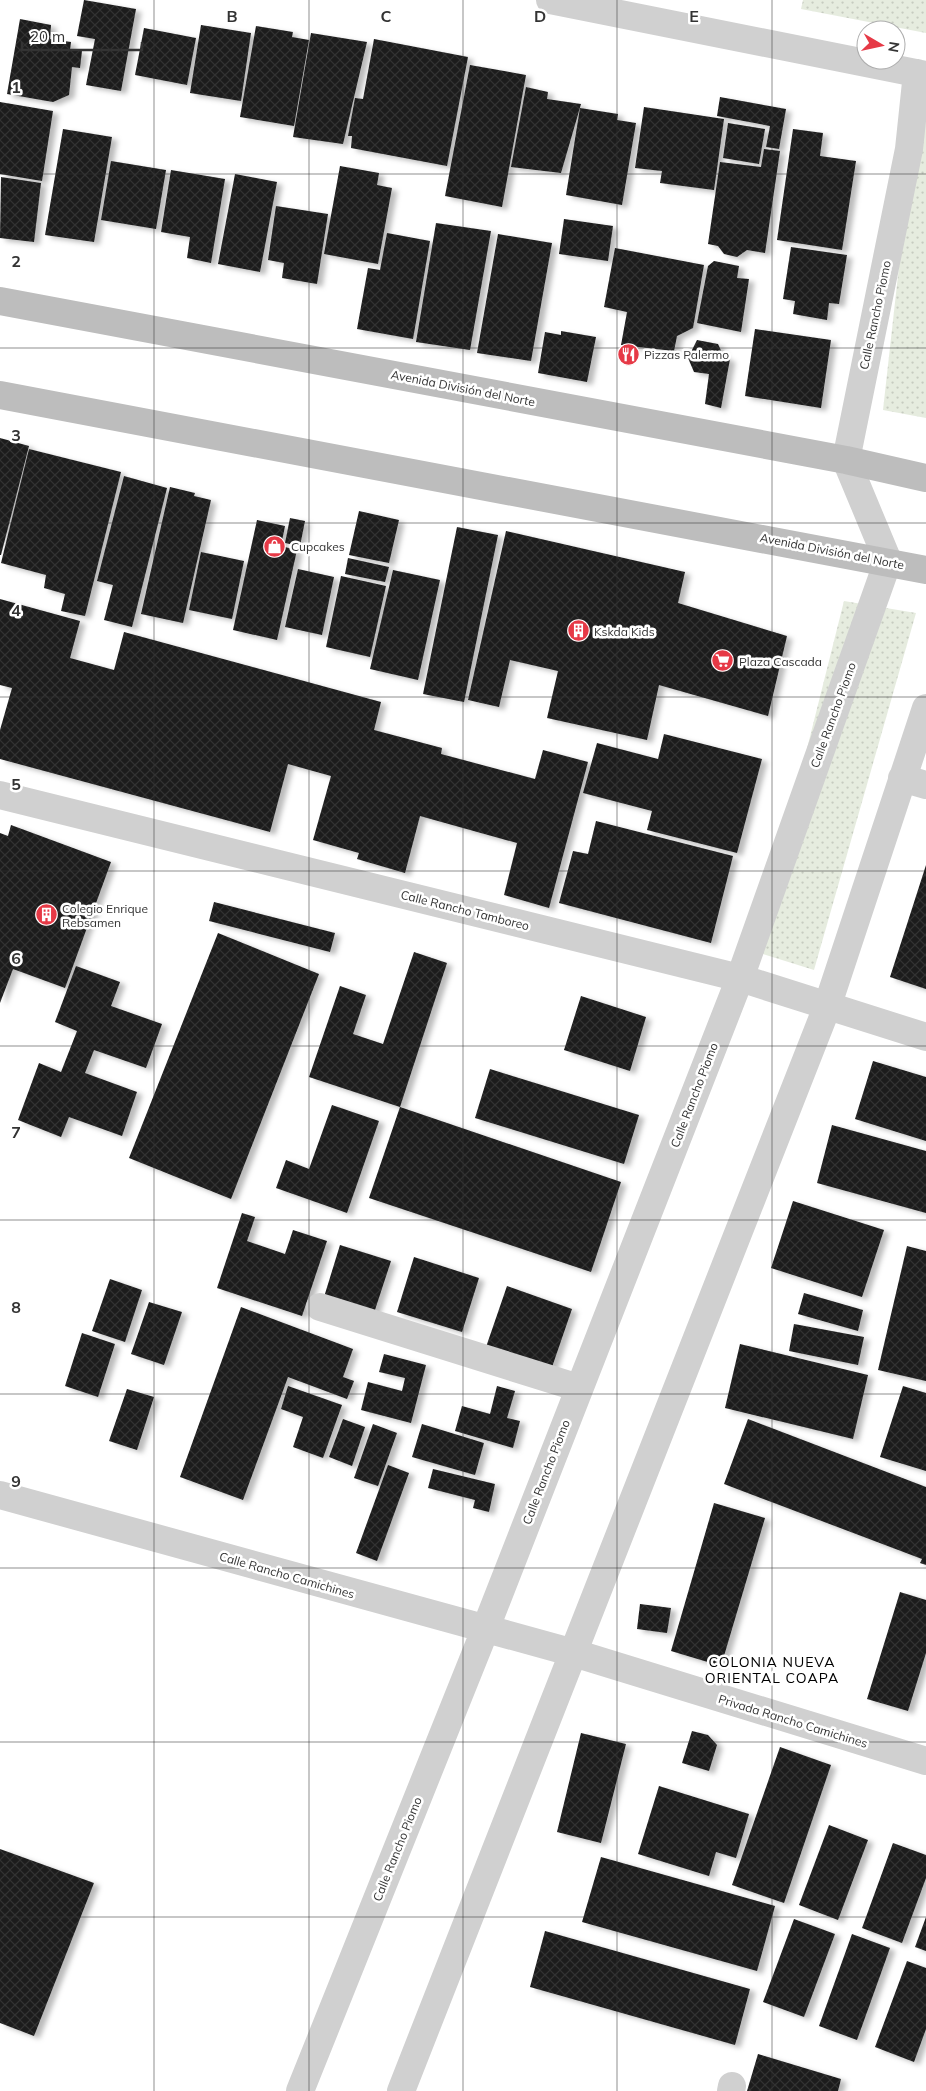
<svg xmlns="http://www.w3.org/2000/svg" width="926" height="2091" font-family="Mulish,sans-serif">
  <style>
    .park { fill: url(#park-dots) }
    .building { fill: url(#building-cross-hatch); filter: url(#shadow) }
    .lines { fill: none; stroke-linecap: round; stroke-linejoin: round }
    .minor { stroke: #d0d0d0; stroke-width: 28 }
    .secondary { stroke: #bdbdbd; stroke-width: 28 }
    .grid { fill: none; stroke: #333; stroke-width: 1; stroke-opacity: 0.55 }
    .labels { text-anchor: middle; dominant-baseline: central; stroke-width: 5; stroke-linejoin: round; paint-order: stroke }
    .street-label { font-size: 12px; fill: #333; stroke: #fff }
    .poi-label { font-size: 12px; fill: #333; stroke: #fff; text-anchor: start }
    .neighbourhood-label { font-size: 14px; letter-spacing: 1px; fill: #000; stroke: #fff }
    .grid-label { font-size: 16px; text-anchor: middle; font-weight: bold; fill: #333; stroke: #fff; stroke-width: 5; stroke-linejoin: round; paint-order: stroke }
  </style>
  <defs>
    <pattern id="park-dots" width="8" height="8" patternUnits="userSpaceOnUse" patternTransform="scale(1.25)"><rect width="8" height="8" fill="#e6ecdf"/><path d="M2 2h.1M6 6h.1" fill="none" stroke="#c6cbc0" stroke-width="1.8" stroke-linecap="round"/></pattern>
    <pattern id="building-cross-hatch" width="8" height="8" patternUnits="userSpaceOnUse" patternTransform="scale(1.25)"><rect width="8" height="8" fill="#1a1a1a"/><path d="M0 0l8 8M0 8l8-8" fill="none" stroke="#333"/></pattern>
    <filter id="shadow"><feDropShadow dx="5.5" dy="3" stdDeviation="2.5" flood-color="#0004"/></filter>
  </defs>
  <rect width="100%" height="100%" fill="#fff"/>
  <path class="park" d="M803 0H926V33L801 9Z
    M916 114 926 115V418L883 410Z
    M844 601 916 613 814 970 756 952Z"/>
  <path class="building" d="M84 0 136 9 121 91 86 85 95 39 77 36Z
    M20 19 51 25 50 39 71 42 70 50 82 51 80 68 72 67 69 95 53 102 7 94Z
    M201 25 251 33 241 101 190 93Z
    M256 26 293 32 292 37 309 40 294 126 240 117Z
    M144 28 196 38 187 85 135 75Z
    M311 33 367 42 343 144 293 137Z
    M374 39 468 57 447 166 351 148 352 136H348L355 98 363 99Z
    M470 65 526 75 502 207 445 196Z
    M526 87 548 92 547 99 581 104 561 173 511 167Z
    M720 97 786 109 779 149 766 147 770 126 717 116Z
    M0 102 53 111 42 181 0 174Z
    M644 107 724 119 714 190 660 183 662 171 635 168Z
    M580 108 618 114 617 120 636 123 622 205 566 195Z
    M728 123 765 129 759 164 723 158Z
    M63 129 112 137 94 242 45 235Z
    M793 129 823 133 820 156 856 161 842 250 777 240Z
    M764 149 780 151 765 253 747 250 737 257 724 254 718 246 708 244 720 162 761 167Z
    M111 161 166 170 156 229 101 220Z
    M340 166 379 173 377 185 392 188 378 264 324 254Z
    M171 170 225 179 211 263 187 258 190 237 161 232Z
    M235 174 277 182 260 272 218 264Z
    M1 177 41 183 34 242 0 238Z
    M276 206 328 214 317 284 282 278 284 263 268 260Z
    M564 219 613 226 608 261 559 254Z
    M436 223 491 231 470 350 416 342Z
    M387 233 430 241 413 339 357 329 368 268 380 270Z
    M498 234 552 243 531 361 477 353Z
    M791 247 847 255 839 304 829 303 827 320 793 314 795 301 783 299Z
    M615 248 704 265 693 328 677 336 674 351 621 345 627 312 604 307Z
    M714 261 739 266 737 278 749 279 741 332 697 323 708 266Z
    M755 329 831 340 821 408 745 396Z
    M561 331 596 337 587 382 538 373 545 332 561 335Z
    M697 340 718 344 724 357 730 359 721 408 705 404 709 374 694 372 688 358Z
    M0 438 29 446 1 555H0Z
    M29 449 121 472 85 616 61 611 65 594 44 588 46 575 1 563Z
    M124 476 167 488 132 627 104 620 113 585 97 581Z
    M170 487 195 493 194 496 211 500 183 623 141 614Z
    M359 511 399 520 389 563 349 555Z
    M290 518 305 521 300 546 285 543Z
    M257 520 285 526 281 546 297 550 277 640 233 630Z
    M457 527 498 535 464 702 423 694Z
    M506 531 685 572 678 603 787 636 768 716 659 685 647 740 547 718 558 671 510 660 499 707 468 700Z
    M201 552 244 561 232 619 189 610Z
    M348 558 389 567 385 582 345 574Z
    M298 569 334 577 322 635 285 627Z
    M393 570 440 580 418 680 370 669Z
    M341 576 386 586 370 657 326 647Z
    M0 599 80 621 70 658 114 670 124 632 381 702 374 730 442 748 441 754 535 779 543 750 588 762 549 908 504 895 517 843 420 816 405 873 357 859 359 853 313 840 331 776 288 764 270 832 0 759V730L12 688 0 685Z
    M664 734 762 759 737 853 647 830 652 811 583 793 597 743 658 759Z
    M596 821 733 856 711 943 559 903 573 851 588 854Z
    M11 825 111 862 65 988 13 969 0 1003V833L8 836Z
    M926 865V989L890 977Z
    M214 902 335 933 330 952 209 921Z
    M218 933 319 974 231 1199 129 1158Z
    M414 952 447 963 400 1107 309 1077 340 986 366 995 353 1034 383 1044Z
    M76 966 120 982 111 1006 162 1024 146 1068 94 1050 85 1073 137 1092 122 1136 69 1117 61 1137 18 1120 39 1063 61 1072 77 1031 55 1022Z
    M581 996 646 1017 630 1071 564 1050Z
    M873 1061 926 1077V1141L855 1119Z
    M490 1069 639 1115 624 1164 475 1118Z
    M332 1105 379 1121 347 1213 276 1188 286 1160 309 1169Z
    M400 1107 621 1182 591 1272 369 1198Z
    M832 1125 926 1151V1213L817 1183Z
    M793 1201 884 1230 862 1297 771 1268Z
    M242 1213 255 1217 247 1241 285 1254 293 1230 327 1241 302 1316 217 1288Z
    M340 1245 391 1261 374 1313 324 1297Z
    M907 1246 926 1251V1381L878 1370Z
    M414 1257 479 1278 462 1332 397 1312Z
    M110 1279 142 1290 125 1342 92 1331Z
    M507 1286 572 1309 551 1370 486 1347Z
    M804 1293 863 1310 858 1331 798 1314Z
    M149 1302 182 1312 164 1365 131 1354Z
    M241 1307 353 1349 343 1377 354 1381 347 1399 288 1377 243 1500 180 1477Z
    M794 1324 864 1337 858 1365 789 1351Z
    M82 1333 115 1344 98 1397 65 1386Z
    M740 1344 868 1375 853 1439 725 1408Z
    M384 1354 426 1365 411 1423 361 1410 368 1382 402 1391 405 1378 379 1372Z
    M288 1386 342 1405 323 1458 293 1447 303 1417 281 1409Z
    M497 1386 515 1391 507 1418 520 1421 513 1448 455 1431 462 1406 490 1414Z
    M903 1386 926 1393V1471L880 1457Z
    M127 1389 154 1397 137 1450 109 1441Z
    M343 1419 365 1427 352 1466 329 1457Z
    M748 1419 926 1487V1565L920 1563 922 1559 724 1484Z
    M373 1424 397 1433 378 1486 354 1478Z
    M422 1424 484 1443 475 1475 412 1457Z
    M388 1465 409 1473 377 1561 356 1553Z
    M433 1469 495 1484 489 1512 473 1508 475 1500 428 1488Z
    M714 1503 765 1518 721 1666 671 1651Z
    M900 1592 926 1600V1653L908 1711 867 1699Z
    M640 1604 671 1608 667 1633 637 1629Z
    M692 1731 708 1735 717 1745 709 1771 682 1763Z
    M581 1733 626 1744 601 1843 557 1832Z
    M780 1747 831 1765 784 1903 732 1885Z
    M659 1786 749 1814 736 1858 716 1852 709 1876 638 1854Z
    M829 1825 868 1840 838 1920 799 1905Z
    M893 1843 926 1855V1878L902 1943 862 1928Z
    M0 1849 94 1883 34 2036 0 2023Z
    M601 1857 775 1906 757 1971 582 1922Z
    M926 1917V1951L915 1947Z
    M794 1919 835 1934 804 2017 763 2002Z
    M545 1931 750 1989 735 2045 530 1987Z
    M852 1934 890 1948 857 2040 819 2026Z
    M907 1961 926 1968V2029L914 2062 875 2047Z
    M758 2054 841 2079 838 2091H747Z"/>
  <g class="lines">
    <path class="minor" d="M550 0 926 75
      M902 778 926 785
      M0 795 740 978 926 1037
      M320 1307 579 1388
      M0 1495 574 1653 926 1761
      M300 2091 485 1630 740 978 888 561 846 460 909 149 917 73
      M401 2091 827 1007 926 708
      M731 2091 732 2086"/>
    <path class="secondary" d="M0 301 846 460 926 478
      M0 395 926 570"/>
  </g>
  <path class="grid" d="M154 0V2091M309 0V2091M463 0V2091M617 0V2091M772 0V2091M0 174H926M0 348H926M0 523H926M0 697H926M0 871H926M0 1046H926M0 1220H926M0 1394H926M0 1568H926M0 1742H926M0 1917H926"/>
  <defs>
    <symbol id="restaurant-disc" viewBox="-11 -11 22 22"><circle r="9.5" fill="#e63946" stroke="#fff"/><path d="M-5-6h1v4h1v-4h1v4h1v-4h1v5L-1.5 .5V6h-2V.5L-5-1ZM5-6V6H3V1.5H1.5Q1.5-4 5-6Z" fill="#fff"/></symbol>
    <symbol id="shop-disc" viewBox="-11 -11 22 22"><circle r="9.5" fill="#e63946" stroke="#fff"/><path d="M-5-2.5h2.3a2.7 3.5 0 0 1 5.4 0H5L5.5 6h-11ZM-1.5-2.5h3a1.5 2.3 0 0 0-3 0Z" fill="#fff"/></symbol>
    <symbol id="building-disc" viewBox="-11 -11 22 22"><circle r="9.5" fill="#e63946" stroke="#fff"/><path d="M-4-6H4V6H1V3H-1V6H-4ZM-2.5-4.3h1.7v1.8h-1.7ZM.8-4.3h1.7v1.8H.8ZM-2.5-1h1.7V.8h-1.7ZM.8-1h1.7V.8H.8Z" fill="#fff"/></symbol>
    <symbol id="supermarket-disc" viewBox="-11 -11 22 22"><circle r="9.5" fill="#e63946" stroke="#fff"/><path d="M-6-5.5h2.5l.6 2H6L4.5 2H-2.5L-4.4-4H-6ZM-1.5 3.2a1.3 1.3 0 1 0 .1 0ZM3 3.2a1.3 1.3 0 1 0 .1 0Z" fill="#fff"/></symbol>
  </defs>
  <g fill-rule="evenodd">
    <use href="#restaurant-disc" x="616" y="342" width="25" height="25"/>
    <use href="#shop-disc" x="262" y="534" width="25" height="25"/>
    <use href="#building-disc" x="566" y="618" width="25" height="25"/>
    <use href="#supermarket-disc" x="710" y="648" width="25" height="25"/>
    <use href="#building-disc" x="34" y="902" width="25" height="25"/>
  </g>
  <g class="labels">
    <g class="street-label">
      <text transform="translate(875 315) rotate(-78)">Calle Rancho Piomo</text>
      <text transform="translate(463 388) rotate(11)">Avenida División del Norte</text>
      <text transform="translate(832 551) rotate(11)">Avenida División del Norte</text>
      <text transform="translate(833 715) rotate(-70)">Calle Rancho Piomo</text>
      <text transform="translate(465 910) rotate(14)">Calle Rancho Tamboreo</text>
      <text transform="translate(694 1095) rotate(-69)">Calle Rancho Piomo</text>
      <text transform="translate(546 1472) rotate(-69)">Calle Rancho Piomo</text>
      <text transform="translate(287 1575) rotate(16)">Calle Rancho Camichines</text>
      <text transform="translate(793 1721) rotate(17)">Privada Rancho Camichines</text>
      <text transform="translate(397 1849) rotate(-68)">Calle Rancho Piomo</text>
    </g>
    <g class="poi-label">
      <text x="644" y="354">Pizzas Palermo</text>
      <text x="291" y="546">Cupcakes</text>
      <text x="594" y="631">Kskda Kids</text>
      <text x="739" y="661">Plaza Cascada</text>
      <text x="62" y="908">Colegio Enrique<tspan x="62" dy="14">Rebsamen</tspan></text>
    </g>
    <g class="neighbourhood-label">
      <text x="772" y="1662">COLONIA NUEVA<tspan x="772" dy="16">ORIENTAL COAPA</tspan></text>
    </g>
  </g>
  <g class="grid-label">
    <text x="232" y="22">B</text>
    <text x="386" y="22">C</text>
    <text x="540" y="22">D</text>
    <text x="694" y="22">E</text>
    <text x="16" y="93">1</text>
    <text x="16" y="267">2</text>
    <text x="16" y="441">3</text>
    <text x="16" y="616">4</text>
    <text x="16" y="790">5</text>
    <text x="16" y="964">6</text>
    <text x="16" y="1138">7</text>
    <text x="16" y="1313">8</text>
    <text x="16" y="1487">9</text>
  </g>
  <g transform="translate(881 45) rotate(99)"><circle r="24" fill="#ffffff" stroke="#adadad"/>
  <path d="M0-4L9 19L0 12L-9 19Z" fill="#e63946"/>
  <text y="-8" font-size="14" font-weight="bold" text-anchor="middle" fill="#333333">N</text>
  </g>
  <path d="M22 42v8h120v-8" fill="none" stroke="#333333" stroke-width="2.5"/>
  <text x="30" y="42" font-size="15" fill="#333333" stroke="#ffffff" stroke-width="4" paint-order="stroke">20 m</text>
</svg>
